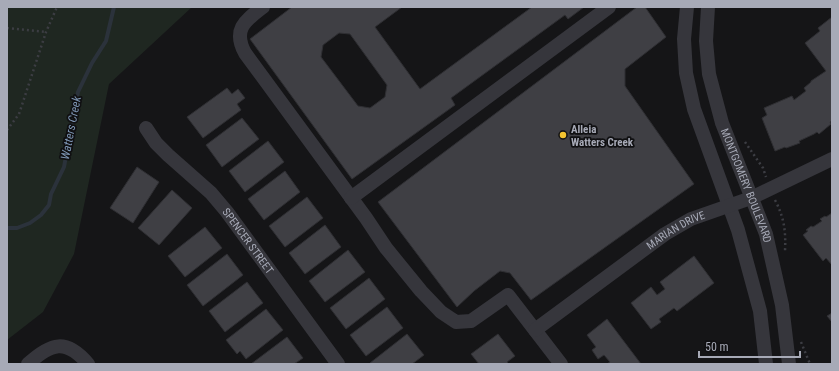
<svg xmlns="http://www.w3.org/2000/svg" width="839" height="371" font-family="'Roboto Condensed',sans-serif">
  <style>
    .green { fill: #1f2721 }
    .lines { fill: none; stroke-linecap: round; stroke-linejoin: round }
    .stream { stroke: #2b323b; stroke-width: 4 }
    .building { fill: #3f3f44; stroke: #2f2f33; fill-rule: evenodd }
    .path { stroke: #3c3d43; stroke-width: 2.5; stroke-dasharray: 2 3; stroke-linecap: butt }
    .minor { stroke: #36363c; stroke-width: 14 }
    .poi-dot { fill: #f4c430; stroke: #101012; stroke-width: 1.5 }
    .labels { text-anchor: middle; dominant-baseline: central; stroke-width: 3.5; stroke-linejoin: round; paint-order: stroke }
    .poi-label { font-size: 11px; font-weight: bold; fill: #a7aab7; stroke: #101012; text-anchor: start }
    .street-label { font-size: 11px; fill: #a7aab7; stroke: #101012 }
    .water-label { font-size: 12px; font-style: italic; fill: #7d95b3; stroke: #101012 }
  </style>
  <rect width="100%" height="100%" fill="#151517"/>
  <path class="green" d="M7 7H192L109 84 74 254 43 312 7 340Z"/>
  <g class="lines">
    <path class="stream" d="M7 228H17L30 223 41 215 49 205 51 194 64 167 78 92 92 63 106 41 114 7"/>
  </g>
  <path class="building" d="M292 7H402L375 27 420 89 532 7H584L568 19 565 15 451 98 455 105 352 179 250 39ZM339 33 350 34 387 85 385 97 370 108 358 106 321 57 323 45Z
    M637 7H645L666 37 625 69V86L694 184 531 300 510 273 500 271 474 291 457 307 378 202Z
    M832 17V121L830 122 831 124 819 134 817 132 814 134 799 141 800 143 786 148 785 147 775 151 762 118 767 115 764 108 792 96 794 100 806 91 804 88 811 82V81L826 71 805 43 820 31 818 28Z
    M227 88 232 94 238 89 245 98 237 104 241 110 203 138 187 117Z
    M242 118 259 139 222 167 206 145Z
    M268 141 284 162 245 192 229 171Z
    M137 167 159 182 133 223 110 208Z
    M285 171 300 192 264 220 248 199Z
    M172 190 192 208 159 245 138 228Z
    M307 197 323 218 285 247 269 226Z
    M832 213V265L826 258 823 261 803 235 808 231 806 230 811 226 813 227 822 221 820 219 825 216 826 217Z
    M325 225 341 247 305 274 289 253Z
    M205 227 222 248 185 277 168 256Z
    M348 250 365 272 325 302 309 281Z
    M227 254 243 275 203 306 187 285Z
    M694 256 714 283 677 311 674 308 659 319 661 322 651 329 631 303 651 287 657 295 665 289 660 282Z
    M369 278 385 299 346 329 330 308Z
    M247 282 263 303 225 332 209 311Z
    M387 307 403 328 366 356 350 335Z
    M266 309 283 330 246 359 240 351 237 354 226 340Z
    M832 313V322L827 316Z
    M607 319 641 364H607L610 362 604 355 598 359 592 350 596 347 587 335Z
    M407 334 424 355 412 364H371L370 363Z
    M498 334 515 356 507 362 509 364H479L471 354Z
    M287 337 303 358 294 364H251Z"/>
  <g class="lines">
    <path class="path" d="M7 28 46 32
      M7 130 19 114 46 32 57 7
      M745 142 763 168 766 177
      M775 200C784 217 786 231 785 251
      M801 342 810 364"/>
    <g class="minor">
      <path d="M263 7C246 20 232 29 245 53L366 218 386 248 421 291 441 312 456 322 471 321 508 295 561 364"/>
      <path d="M687 7 684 39 686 73 694 109 738 230 760 311 766 364"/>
      <path id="s1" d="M708 7 706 41 709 74 722 123 766 234 782 305 789 364"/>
      <path id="s2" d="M146 128 156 143 168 155 211 193 227 212 338 364"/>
      <path d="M351 198 609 7"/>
      <path id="s3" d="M535 330 665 234 691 219 751 198 832 159"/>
      <path d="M28 364C51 343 66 338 88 364"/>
    </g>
  </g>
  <circle class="poi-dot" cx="563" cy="135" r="4"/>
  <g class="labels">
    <g class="poi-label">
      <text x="571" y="129">Alleia<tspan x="571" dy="13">Watters Creek</tspan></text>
    </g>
    <g class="street-label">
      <text stroke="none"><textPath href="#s1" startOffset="185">MONTGOMERY BOULEVARD</textPath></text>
      <text stroke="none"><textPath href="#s3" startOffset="173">MARIAN DRIVE</textPath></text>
      <text stroke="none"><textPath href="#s2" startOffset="153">SPENCER STREET</textPath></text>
    </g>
    <g class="water-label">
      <text transform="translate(71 128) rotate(-79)">Watters Creek</text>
    </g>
  </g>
  <rect width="839" height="371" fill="none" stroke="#a7aab7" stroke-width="16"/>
  <path d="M699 351v6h101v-6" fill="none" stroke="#a7aab7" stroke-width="2"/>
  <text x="705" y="351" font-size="12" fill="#a7aab7" stroke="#101012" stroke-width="3" paint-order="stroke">50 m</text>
</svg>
